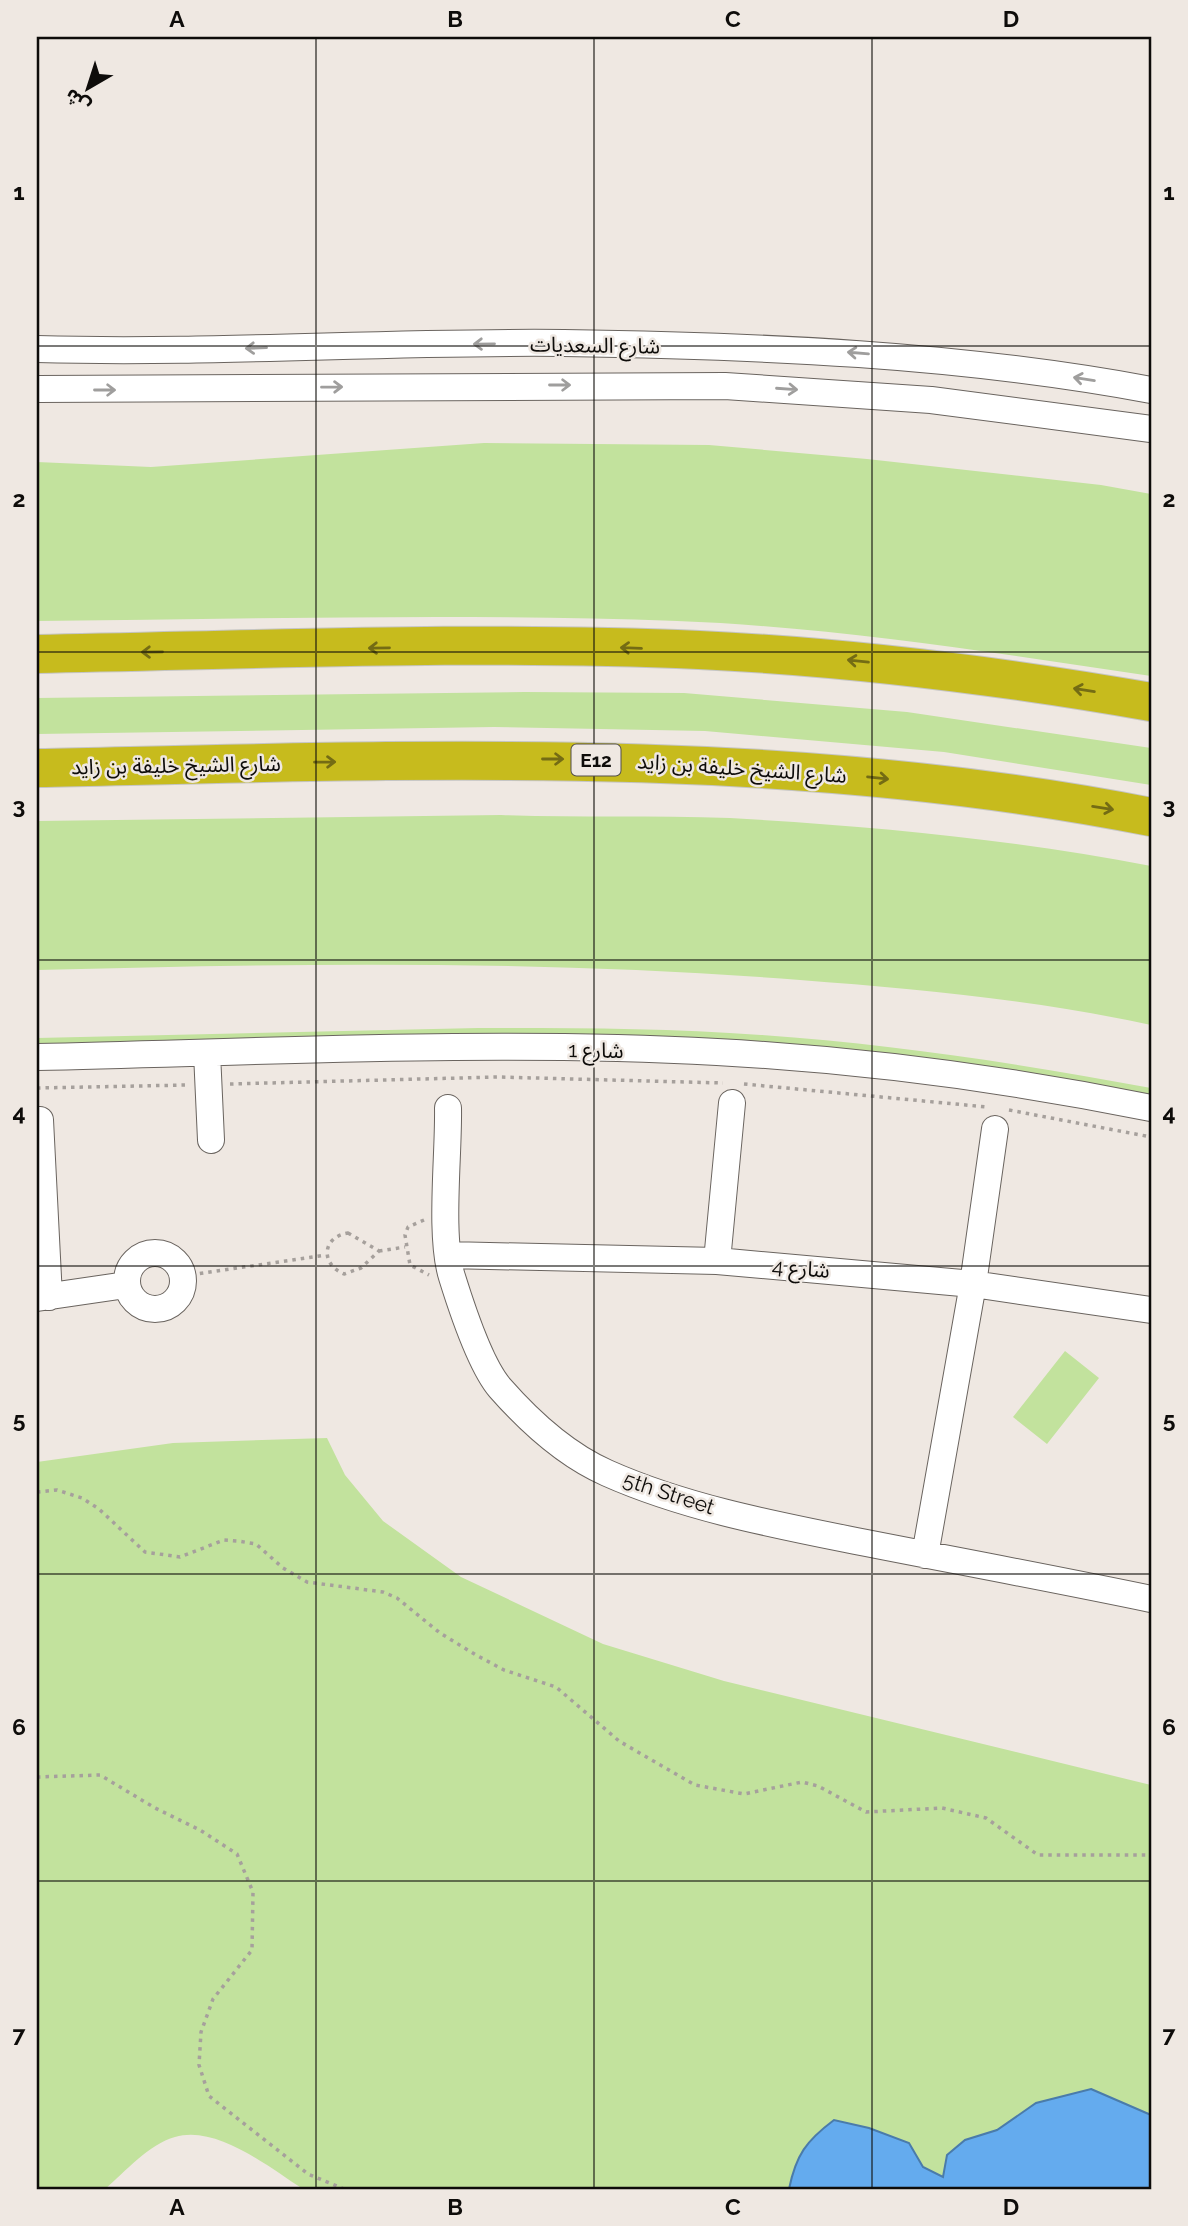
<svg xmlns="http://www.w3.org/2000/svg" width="1188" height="2226" font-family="Raleway,'Noto Sans Arabic',sans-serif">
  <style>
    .green { fill: #c2e29d }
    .water { fill: #64abee; stroke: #4a7baa; stroke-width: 2 }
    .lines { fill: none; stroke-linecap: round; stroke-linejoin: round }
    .minor-casing { stroke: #6a645f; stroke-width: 28 }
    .highway-casing { stroke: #c5c5c4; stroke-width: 40 }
    .path { stroke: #a6a09c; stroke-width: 3.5; stroke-dasharray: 3.5 5; stroke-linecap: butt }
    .minor { stroke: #fff; stroke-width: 26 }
    .highway { stroke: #c7bb1d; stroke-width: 38 }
    .oneway { stroke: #9f9e9d }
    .oneway2 { stroke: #746c14 }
    .grid { fill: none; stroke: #0e0c0a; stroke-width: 2; stroke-opacity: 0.55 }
    .labels { text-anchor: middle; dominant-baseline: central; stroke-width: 5; stroke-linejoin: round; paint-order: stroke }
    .shield { fill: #efe8e2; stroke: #524e4b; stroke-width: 2 }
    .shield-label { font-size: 19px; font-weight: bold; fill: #0e0c0a }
    .street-label { font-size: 21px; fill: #0e0c0a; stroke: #efe8e2 }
    .neatline { fill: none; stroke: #0e0c0a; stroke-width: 2.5 }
    .grid-label { font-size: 23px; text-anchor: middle; font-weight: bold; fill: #0e0c0a }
  </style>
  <rect width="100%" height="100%" fill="#efe8e2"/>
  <path class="green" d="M484 443 709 445 867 459 1101 485 1151 494V676C995 653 836 627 677 621 464 613 250 619 37 621V462L151 467Z
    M524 692 684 693 907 712 1151 748V785L944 752 705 731 494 727 37 734V698Z
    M501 815C577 818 654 815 730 818 871 826 1012 839 1151 866V1025C1035 1000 918 989 800 980 546 960 292 963 37 970V821Z
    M478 1028C572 1028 667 1028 761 1035 891 1044 1023 1064 1151 1088V1098L912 1061 37 1047V1038Z
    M1065 1351 1099 1378 1047 1444 1013 1417Z
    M327 1438 345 1475 383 1521 461 1577 603 1644 724 1681 1151 1785V2115L1091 2089 1036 2103 997 2130 965 2140 944 2177 923 2167 909 2143 869 2128 834 2120C806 2141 797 2155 789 2189H303C270 2168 216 2124 175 2137 149 2144 125 2172 105 2189H37V1462L173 1443Z"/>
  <path class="water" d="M1091 2089 1151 2115V2189H789C796 2155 806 2141 834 2120L869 2128 909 2143 923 2167 943 2177 947 2155 965 2140 997 2130 1036 2103Z"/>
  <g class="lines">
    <defs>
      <path id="minor" d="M37 349C213 354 388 341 564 343 761 346 958 354 1151 390
        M37 389 725 386 931 400 1151 429
        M207 1053 211 1140
        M37 1057C263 1052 491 1040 717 1052 862 1060 1008 1079 1151 1108
        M448 1108C449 1154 439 1236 452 1277 461 1306 481 1366 500 1388 529 1421 566 1455 607 1473 681 1506 766 1523 846 1539 947 1559 1050 1578 1151 1599
        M40 1120 49 1297
        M127 1281a28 28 0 1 1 56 0a28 28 0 1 1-56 0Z
        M448 1255 717 1261 973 1284 1151 1310
        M717 1261 732 1103
        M37 1298 126 1285
        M925 1555 973 1284 995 1129"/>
      <path id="highway" d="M37 654C257 650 479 640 699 650 851 657 1002 676 1151 702
        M37 768C411 760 782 744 1151 817"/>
    </defs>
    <use href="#minor" class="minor-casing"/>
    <use href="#highway" class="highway-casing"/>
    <path class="path" d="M230 1084 498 1077 723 1083
      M744 1084 987 1107
      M37 1088 187 1085
      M1009 1110 1151 1137
      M424 1220 408 1227 405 1235 410 1265 429 1275
      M348 1233 379 1251 361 1268 344 1274C320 1264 322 1237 348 1233Z
      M379 1251 405 1247
      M183 1276 326 1255
      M37 1492 57 1490 82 1498 99 1509 145 1552 180 1557 224 1540 238 1541 256 1544 283 1568 307 1582 383 1592 397 1598 440 1633 476 1655 504 1670 556 1687 619 1741 695 1785 744 1794 802 1782 818 1786 866 1812 942 1808 986 1818 1038 1855H1151
      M37 1777 100 1775 155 1808 200 1830 237 1854 253 1892 252 1950 213 1999 201 2032 199 2065 209 2096 308 2174 344 2189"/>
    <use href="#minor" class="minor"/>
    <use href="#highway" class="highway"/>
  </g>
  <defs><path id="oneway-shaft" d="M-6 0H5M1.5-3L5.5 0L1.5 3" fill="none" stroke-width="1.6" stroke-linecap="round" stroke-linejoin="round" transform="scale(1.75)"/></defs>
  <g class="oneway">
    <use href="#oneway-shaft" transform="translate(484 344) rotate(179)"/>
    <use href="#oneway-shaft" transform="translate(256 348) rotate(178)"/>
    <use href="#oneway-shaft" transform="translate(858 353) rotate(-175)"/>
    <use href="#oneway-shaft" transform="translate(1084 379) rotate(-171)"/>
    <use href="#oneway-shaft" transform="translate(560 385)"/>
    <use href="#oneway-shaft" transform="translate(332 387) rotate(-1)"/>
    <use href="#oneway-shaft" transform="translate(787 389) rotate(4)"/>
    <use href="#oneway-shaft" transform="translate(105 390)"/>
  </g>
  <g class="oneway2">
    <use href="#oneway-shaft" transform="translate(379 648) rotate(179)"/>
    <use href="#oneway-shaft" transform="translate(631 648) rotate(-178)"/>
    <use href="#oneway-shaft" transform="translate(152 652) rotate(179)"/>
    <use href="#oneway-shaft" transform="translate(858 661) rotate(-174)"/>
    <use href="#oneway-shaft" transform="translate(1084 690) rotate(-171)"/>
    <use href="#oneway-shaft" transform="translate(553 759)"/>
    <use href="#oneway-shaft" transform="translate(325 762) rotate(-1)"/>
    <use href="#oneway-shaft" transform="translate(878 778) rotate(6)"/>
    <use href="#oneway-shaft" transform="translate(1103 808) rotate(9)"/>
  </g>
  <path class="grid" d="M316 37V2189M594 37V2189M872 37V2189M37 346H1151M37 652H1151M37 960H1151M37 1266H1151M37 1574H1151M37 1881H1151"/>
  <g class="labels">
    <rect class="shield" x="571.5" y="744.5" width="49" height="31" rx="5"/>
    <g class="shield-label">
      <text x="596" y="760">E12</text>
    </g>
    <g class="street-label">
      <text transform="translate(595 345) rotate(1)">شارع السعديات</text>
      <text transform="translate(176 765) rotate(-1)">شارع الشيخ خليفة بن زايد</text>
      <text transform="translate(742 768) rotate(4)">شارع الشيخ خليفة بن زايد</text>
      <text transform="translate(596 1050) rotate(1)">شارع 1</text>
      <text transform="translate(801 1268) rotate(5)">شارع 4</text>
      <text transform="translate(669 1493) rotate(18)">5th Street</text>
    </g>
  </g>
  <rect width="1188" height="2226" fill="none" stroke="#efe8e2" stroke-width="77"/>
  <g transform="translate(88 88) rotate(219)" stroke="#efe8e2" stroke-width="5" paint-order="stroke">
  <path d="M0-5L12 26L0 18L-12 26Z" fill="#0e0c0a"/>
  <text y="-10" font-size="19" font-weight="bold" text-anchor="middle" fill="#0e0c0a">ش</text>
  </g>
  <rect x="38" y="38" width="1112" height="2150" class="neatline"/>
  <g class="grid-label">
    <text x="177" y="27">A</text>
    <text x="455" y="27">B</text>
    <text x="733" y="27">C</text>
    <text x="1011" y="27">D</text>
    <text x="19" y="200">1</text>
    <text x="1169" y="200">1</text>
    <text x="19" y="507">2</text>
    <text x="1169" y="507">2</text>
    <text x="19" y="814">3</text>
    <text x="1169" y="814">3</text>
    <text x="19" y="1121">4</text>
    <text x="1169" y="1121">4</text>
    <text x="19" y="1428">5</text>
    <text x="1169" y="1428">5</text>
    <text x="19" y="1735">6</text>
    <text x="1169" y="1735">6</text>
    <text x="19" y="2042">7</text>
    <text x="1169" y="2042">7</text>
    <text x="177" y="2215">A</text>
    <text x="455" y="2215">B</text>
    <text x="733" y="2215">C</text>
    <text x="1011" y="2215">D</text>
  </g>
</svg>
